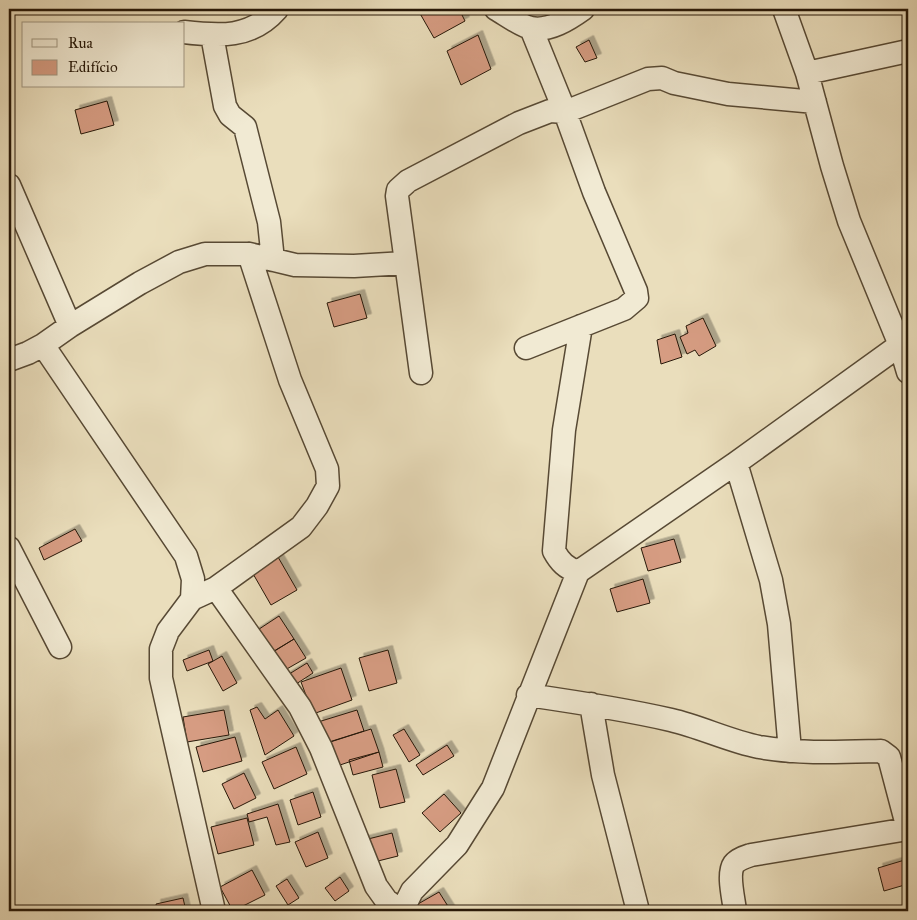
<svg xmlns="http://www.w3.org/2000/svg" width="917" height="920" font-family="'IM FELL Great Primer',serif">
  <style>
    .building { fill: #d69c82; stroke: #261707; filter: url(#shadow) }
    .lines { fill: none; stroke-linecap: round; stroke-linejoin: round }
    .minor-casing { stroke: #574934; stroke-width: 25 }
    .minor { stroke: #f1ead3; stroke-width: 22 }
  </style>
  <defs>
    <filter id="shadow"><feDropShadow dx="4.5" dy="-4.5" stdDeviation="0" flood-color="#0004"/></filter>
  </defs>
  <rect width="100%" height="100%" fill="#eadebc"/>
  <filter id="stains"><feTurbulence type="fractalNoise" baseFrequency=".004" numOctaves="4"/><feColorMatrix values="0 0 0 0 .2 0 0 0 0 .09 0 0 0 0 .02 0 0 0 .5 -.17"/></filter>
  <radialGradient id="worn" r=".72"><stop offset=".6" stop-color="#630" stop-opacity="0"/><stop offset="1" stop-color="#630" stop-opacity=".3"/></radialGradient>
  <path class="building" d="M421 9H459L465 21 434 38 418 10Z
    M478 35 491 69 461 85 447 51Z
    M589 40 597 58 585 62 576 47Z
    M107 101 114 125 81 134 75 110Z
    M360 294 367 318 334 327 327 303Z
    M703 318 716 346 699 356 695 350 687 354 680 337 688 333 686 326Z
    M675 334 682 357 661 364 657 340Z
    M75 529 82 541 44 560 39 548Z
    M674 539 681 562 648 571 641 548Z
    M278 557 297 590 271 605 252 572Z
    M643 579 650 603 617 612 610 589Z
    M279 616 294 639 265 657 250 635Z
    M294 639 306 658 285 670 274 651Z
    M209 650 213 661 187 671 183 660Z
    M388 650 397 683 369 691 359 658Z
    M222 656 237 683 223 691 208 664Z
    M307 663 313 673 293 686 286 676Z
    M341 668 352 700 313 714 301 682Z
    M257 707 265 719 278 710 294 736 265 755 250 710Z
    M224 710 229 735 187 742 183 717Z
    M357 710 364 731 326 743 318 722Z
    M371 729 379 752 334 767 327 743Z
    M404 729 420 755 409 762 393 735Z
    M235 737 242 761 203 772 196 747Z
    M447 745 454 756 423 775 416 765Z
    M296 747 307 774 274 789 262 762Z
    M379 752 383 767 353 775 349 760Z
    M396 769 405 802 380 808 372 775Z
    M244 773 256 798 234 809 222 784Z
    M313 792 321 817 298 825 290 800Z
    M444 794 461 813 440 832 422 813Z
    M278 804 290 842 276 845 267 817 249 822 247 814Z
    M247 818 254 845 218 854 211 827Z
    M318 832 328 858 306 867 295 842Z
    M392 833 398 856 366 864 360 841Z
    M908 859V884L884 891 878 868Z
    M252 870 265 895 233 911 220 887Z
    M340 877 349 891 335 901 325 888Z
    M287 879 299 898 288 905 276 886Z
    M439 892 451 911H413L411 908Z
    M183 898 186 911H157L156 904Z"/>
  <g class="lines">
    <defs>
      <path id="minor" d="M496 9C505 14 521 26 531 28 549 32 569 19 583 9
        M784 9 807 73 832 166 849 221 900 345 908 372
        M184 32C219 36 251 39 277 9
        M212 35 225 106 230 115 245 127 269 222 273 260
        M807 73 908 51
        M9 185 70 326
        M43 345 186 556 193 579 192 599 168 631 161 649V678L214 911
        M526 348 624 309 637 298 636 291 594 192 565 112 531 28
        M9 360 28 353 43 345 70 326 140 283 179 262 205 254H249L295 265 354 266 405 263
        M421 373 397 196 398 190 408 181 519 123 550 111 565 112 648 79 662 78 674 83 728 94 815 102
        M736 463 771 580 779 624 790 751
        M9 548 60 647
        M578 572C566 568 560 562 554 551L564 430 581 326
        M216 588 300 707 321 748 376 886 386 900 401 911
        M192 599 216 588 301 527 317 506 328 486 327 469 290 380 249 254
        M528 695C576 702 624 709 671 720 701 727 729 741 759 747 799 754 840 752 881 751L889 757 908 829
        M591 704 603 775 638 911
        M402 911 412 891 457 845 493 788 578 572 736 463 900 345 908 337
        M735 911C734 900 727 874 734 864 738 859 745 857 751 855L908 829"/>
    </defs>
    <use href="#minor" class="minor-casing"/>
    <use href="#minor" class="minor"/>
  </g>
  <rect width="917" height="920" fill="none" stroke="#eadebc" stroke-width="30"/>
  <rect x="10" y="10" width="897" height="900" fill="none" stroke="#261707" stroke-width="2.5"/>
  <rect x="15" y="15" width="887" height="890" fill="none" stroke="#261707"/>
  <rect x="22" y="22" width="162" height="65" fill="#f1ead3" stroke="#a09681"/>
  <rect x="32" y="39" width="25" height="8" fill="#f1ead3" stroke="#a09681"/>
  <text x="68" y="48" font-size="15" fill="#261707">Rua</text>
  <rect x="32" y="60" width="25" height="15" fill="#d69c82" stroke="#a09681"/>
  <text x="68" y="72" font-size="15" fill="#261707">Edifício</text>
  <rect width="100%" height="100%" filter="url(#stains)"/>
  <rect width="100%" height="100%" fill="url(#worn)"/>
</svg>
